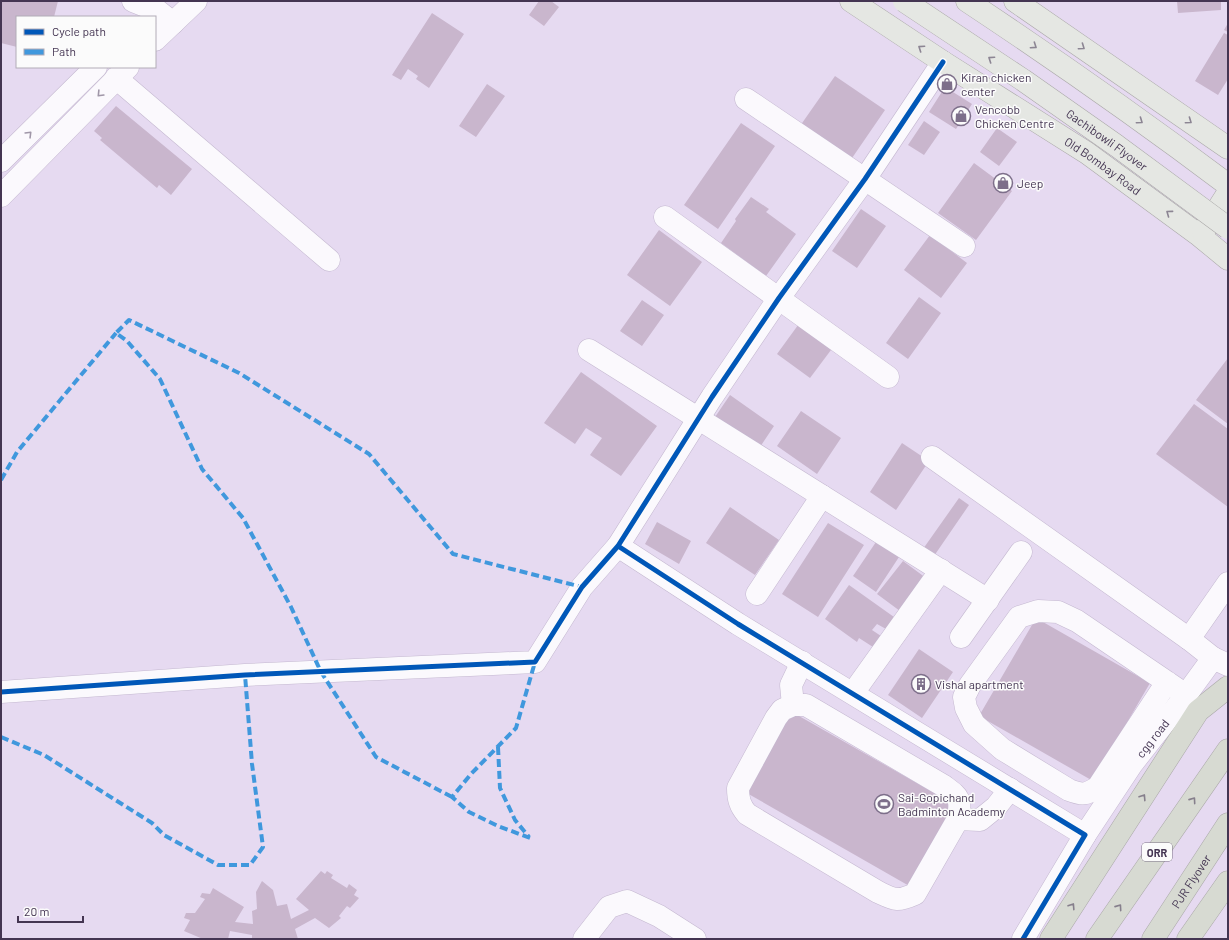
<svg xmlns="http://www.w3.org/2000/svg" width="1229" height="940" font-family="Barlow,sans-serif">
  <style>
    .building { fill: #c9b6cd }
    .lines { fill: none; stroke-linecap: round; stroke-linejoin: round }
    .minor-casing { stroke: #c4b8d0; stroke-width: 23 }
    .major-casing { stroke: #aaa8a8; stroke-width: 23 }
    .highway-casing { stroke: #aaa8a8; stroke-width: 23 }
    .minor { stroke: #fbf9fd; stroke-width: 22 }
    .major { stroke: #e5e7e3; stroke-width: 22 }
    .highway { stroke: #d7dad2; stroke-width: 22 }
    .major-bridge-casing { stroke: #aaa8a8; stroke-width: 23; stroke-linecap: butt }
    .major-bridge { stroke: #e5e7e3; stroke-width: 22 }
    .quiet { stroke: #4098dd; stroke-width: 4; stroke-dasharray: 8 4; stroke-linecap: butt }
    .cycleway-casing { stroke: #fbfbfb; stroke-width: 8 }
    .cycleway { stroke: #0057b8; stroke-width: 5 }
    .oneway { stroke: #8c8593 }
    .oneway2 { stroke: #a097a8 }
    .oneway3 { stroke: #867f8c }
    .labels { text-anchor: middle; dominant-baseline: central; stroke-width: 3; stroke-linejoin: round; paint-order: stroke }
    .shield { fill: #fbfbfb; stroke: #7b7085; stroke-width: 1 }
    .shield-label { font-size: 11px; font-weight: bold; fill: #443552 }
    .poi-label { font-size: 12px; fill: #443552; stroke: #fbfbfb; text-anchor: start }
    .street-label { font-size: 12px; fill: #443552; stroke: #fbfbfb }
  </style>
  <rect width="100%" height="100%" fill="#e6daf1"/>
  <path class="building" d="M1 1H58L54 17H17V47L1 43Z
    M539 1H551L559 7 544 26 529 15Z
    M1177 1H1221V10L1178 13Z
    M432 13 464 34 429 88 416 79 418 76 408 69 401 80 392 75Z
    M1228 23V32L1224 30Z
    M1224 33 1228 35V79L1218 95 1195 81Z
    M835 76 885 110 850 161 800 126Z
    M487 84 505 96 476 137 459 126Z
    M945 87 972 104 956 129 929 112Z
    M116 106 192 169 171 195 159 185 157 188 100 140 102 138 94 131Z
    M924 121 940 132 924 155 908 145Z
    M741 123 775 146 718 229 684 205Z
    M997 128 1017 142 999 166 980 152Z
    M974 163 1012 191 976 240 938 213Z
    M751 197 769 209 766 212 796 234 766 276 721 243 736 221 735 219Z
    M861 209 886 226 857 268 832 251Z
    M659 230 702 262 670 306 627 275Z
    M930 235 967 263 941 298 904 270Z
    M919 297 941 313 908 359 886 343Z
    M642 300 664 315 642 346 620 331Z
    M801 321 834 346 810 378 777 354Z
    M1228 358V424L1196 400Z
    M581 372 657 426 621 476 590 455 602 438 586 428 575 444 544 423Z
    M730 395 774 426 758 450 713 420Z
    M1194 404 1228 429V507L1156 454Z
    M801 411 841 438 817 474 777 446Z
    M902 443 929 461 896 510 870 492Z
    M959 498 969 505 934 556 923 549Z
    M730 507 779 540 755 575 706 543Z
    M657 522 691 541 679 564 645 544Z
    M828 523 864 545 818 617 782 594Z
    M876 542 899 557 876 592 853 576Z
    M903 561 926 578 900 611 877 594Z
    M849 585 894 617 886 629 877 624 872 630 881 636 873 647 859 638 857 642 825 619Z
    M1036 618 1150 683 1093 781 979 716Z
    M919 649 953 672 922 718 888 695Z
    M792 712 957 806 911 887 745 792Z
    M321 871 325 874 327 871 333 875 331 878 347 888 349 884 357 890 354 895 359 898 350 908 347 906 339 916 341 918 329 928 315 918 295 929 298 939H252V935L230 931 228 939H203L184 931 190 920 184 918 186 913H195L205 899 200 897 202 893 210 894 213 888 244 907 235 922 253 924 252 911 257 909 256 892 262 881 273 890 277 906 287 904 291 919 309 910 296 899Z"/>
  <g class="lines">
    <defs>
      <g id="minor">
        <path d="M133 1 158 11 173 23"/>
        <path d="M155 40 196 1"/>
        <path d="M116 78 329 260"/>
        <path d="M746 99 964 246"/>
        <path d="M1 161 96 67"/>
        <path d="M1 196 128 67"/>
        <path d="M665 217 888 377"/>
        <path d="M589 350 988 600"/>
        <path d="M932 457 1189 639 1213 658"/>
        <path d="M618 546 738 624 1085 835 1023 939"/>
        <path d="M757 594 822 496"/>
        <path d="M961 637 1021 552"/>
        <path d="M1189 639 1228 583"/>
        <path d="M1167 682 1098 787C1086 795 1082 795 1069 790L1002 749 974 724 966 708 964 697 970 685 1019 617 1038 611 1058 612 1077 621 1186 695"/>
        <path d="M1 692 245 675 535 662 582 587 618 546 712 397 779 298 865 179 943 62"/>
        <path d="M853 693 941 570"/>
        <path d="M793 705H806L944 786C960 798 961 798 958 819L915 894C897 902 895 900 878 892L747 814C740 806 738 799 738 788L776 718 782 710Z"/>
        <path d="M793 705 791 685 802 662"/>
        <path d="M958 819 980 820 996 807 1010 789"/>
        <path id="s1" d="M1085 835 1132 764 1186 695 1213 658 1228 665"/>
        <path d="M584 939 609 907 627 901 659 916 695 939"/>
      </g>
      <g id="major">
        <path id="s2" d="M851 1 943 62 1087 153 1200 236 1228 259"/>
        <path d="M967 1C1056 60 1143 121 1228 185"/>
        <path d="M1015 1 1228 148"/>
        <path d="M1203 232 1228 193"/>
      </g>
      <g id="highway">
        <path d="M1051 939 1198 711 1228 687"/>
        <path d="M1097 939 1228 750"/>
        <path id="s3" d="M1153 939 1228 824"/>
        <path d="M1188 939 1228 882"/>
      </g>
    </defs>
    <use href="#minor" class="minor-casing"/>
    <use href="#major" class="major-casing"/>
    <use href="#highway" class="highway-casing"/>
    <use href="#minor" class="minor"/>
    <use href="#major" class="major"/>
    <use href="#highway" class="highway"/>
    <defs>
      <g id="major-bridge">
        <path id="s4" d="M904 1 1023 80 1117 146 1228 228"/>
      </g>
    </defs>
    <use href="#major-bridge" class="major-bridge-casing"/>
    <use href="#major-bridge" class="major-bridge"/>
    <path class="quiet" d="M1 480 17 452 116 333
      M1 737 44 755 152 823 164 835 218 865H250L263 847 252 764 245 675
      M498 747 500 788 515 820 529 837
      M452 797 376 757 321 672 291 607 243 518 202 469 160 379 127 341 116 333 129 320 239 373 369 454 453 554 582 587
      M530 838 498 826 469 812 452 797 471 774 516 728 535 662"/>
    <defs>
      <path id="cycleway" d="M618 546 738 624 1085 835 1023 939
        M1 692 245 675 535 662 582 587 618 546 712 397 779 298 865 179 943 62"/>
    </defs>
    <use href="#cycleway" class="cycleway-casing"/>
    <use href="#cycleway" class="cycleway"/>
  </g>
  <defs><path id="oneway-chevron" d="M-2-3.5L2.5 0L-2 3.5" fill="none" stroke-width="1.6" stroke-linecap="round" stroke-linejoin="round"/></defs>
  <g class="oneway">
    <use href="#oneway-chevron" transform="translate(1034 46) rotate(34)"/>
    <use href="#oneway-chevron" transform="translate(1082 47) rotate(35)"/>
    <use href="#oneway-chevron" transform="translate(921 48) rotate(-146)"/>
    <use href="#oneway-chevron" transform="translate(991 59) rotate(-146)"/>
    <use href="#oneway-chevron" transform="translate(1140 121) rotate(35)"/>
    <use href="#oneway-chevron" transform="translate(1189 121) rotate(35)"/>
    <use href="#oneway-chevron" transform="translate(1169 213) rotate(-144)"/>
  </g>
  <g class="oneway2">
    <use href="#oneway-chevron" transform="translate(100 94) rotate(134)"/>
    <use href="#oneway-chevron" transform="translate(29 134) rotate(-45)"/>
  </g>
  <g class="oneway3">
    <use href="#oneway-chevron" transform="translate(1143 797) rotate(-57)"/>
    <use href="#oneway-chevron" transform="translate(1193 800) rotate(-55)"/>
    <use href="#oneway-chevron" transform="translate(1072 906) rotate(-57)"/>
    <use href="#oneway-chevron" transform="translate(1119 907) rotate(-55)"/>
  </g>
  <defs>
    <symbol id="shop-ring" viewBox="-11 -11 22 22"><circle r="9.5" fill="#fbfbfb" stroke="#7d6f8a" stroke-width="1.5"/><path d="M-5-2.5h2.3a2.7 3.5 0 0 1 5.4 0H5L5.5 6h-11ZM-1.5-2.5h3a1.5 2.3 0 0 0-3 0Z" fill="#7d6f8a"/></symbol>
    <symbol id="building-ring" viewBox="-11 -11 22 22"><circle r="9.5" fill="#fbfbfb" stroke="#7d6f8a" stroke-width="1.5"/><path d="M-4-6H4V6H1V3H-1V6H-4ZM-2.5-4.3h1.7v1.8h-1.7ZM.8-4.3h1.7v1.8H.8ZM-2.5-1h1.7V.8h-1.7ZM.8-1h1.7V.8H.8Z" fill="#7d6f8a"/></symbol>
    <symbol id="stadium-ring" viewBox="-11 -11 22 22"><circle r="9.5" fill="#fbfbfb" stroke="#7d6f8a" stroke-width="1.5"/><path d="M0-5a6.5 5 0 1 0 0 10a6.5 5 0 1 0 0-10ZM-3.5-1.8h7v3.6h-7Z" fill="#7d6f8a"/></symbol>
  </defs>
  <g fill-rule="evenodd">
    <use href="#shop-ring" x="936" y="73" width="22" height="22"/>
    <use href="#shop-ring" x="950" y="105" width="22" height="22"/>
    <use href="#shop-ring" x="992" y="172" width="22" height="22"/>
    <use href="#building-ring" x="910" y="673" width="22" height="22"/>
    <use href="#stadium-ring" x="873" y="793" width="22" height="22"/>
  </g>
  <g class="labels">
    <rect class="shield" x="1142" y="843" width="30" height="18" rx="3"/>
    <g class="shield-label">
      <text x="1157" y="852">ORR</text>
    </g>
    <g class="poi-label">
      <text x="961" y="77">Kiran chicken<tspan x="961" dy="14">center</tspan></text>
      <text x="975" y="109">Vencobb<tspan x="975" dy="14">Chicken Centre</tspan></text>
      <text x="1017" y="183">Jeep</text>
      <text x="935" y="684">Vishal apartment</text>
      <text x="898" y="797">Sai-Gopichand<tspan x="898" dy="14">Badminton Academy</tspan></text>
    </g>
    <g class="street-label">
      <text stroke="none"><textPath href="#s4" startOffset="246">Gachibowli Flyover</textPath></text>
      <text stroke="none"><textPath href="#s2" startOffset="301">Old Bombay Road</textPath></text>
      <text stroke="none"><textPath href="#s1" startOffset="118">cgg road</textPath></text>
      <text stroke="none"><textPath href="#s3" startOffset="69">PJR Flyover</textPath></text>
    </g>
  </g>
  <rect width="1229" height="940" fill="none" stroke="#443552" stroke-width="4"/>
  <rect x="16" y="16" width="140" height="52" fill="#fbfbfb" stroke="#b2acb7"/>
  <rect x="24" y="29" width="20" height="6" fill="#0057b8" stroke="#b2acb7"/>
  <text x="52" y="36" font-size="12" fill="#443552">Cycle path</text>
  <rect x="24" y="49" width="20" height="6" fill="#4098dd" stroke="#b2acb7"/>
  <text x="52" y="56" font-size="12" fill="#443552">Path</text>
  <path d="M18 916v6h65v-6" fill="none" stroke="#443552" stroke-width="2"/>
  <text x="24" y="916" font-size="12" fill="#443552" stroke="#fbfbfb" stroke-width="3" paint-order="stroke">20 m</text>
</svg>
